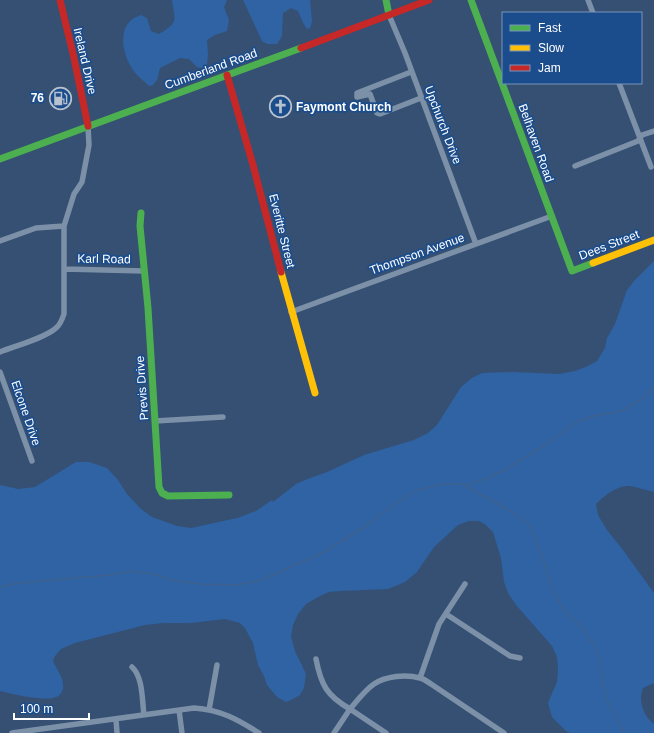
<svg xmlns="http://www.w3.org/2000/svg" width="654" height="733" font-family="Arial,sans-serif">
  <style>
    .green { fill: #2f63a3 }
    .lines { fill: none; stroke-linecap: round; stroke-linejoin: round }
    .stream { stroke: #3e618f; stroke-width: 1.5 }
    .street { stroke: #7c90a7; stroke-width: 5.5 }
    .fast { stroke: #4caf50; stroke-width: 7 }
    .slow { stroke: #ffc107; stroke-width: 7 }
    .jam { stroke: #c62828; stroke-width: 7 }
    .labels { text-anchor: middle; dominant-baseline: central; stroke-width: 3.5; stroke-linejoin: round; paint-order: stroke }
    .street-label { font-size: 12px; fill: #fff; stroke: #1b4d8d }
    .poi-label { font-size: 12px; font-weight: bold; fill: #fff; stroke: #1b4d8d; text-anchor: end }
  </style>
  <rect width="100%" height="100%" fill="#355073"/>
  <path class="green" d="M172 0H227L224 7 229 20 227 31 215 35 207 40 208 54 207 65 202 68 197 67 189 59 180 58 160 68 157 80 153 85 149 86C144 81 137 76 133 70 121 53 116 22 141 15L147 18 151 31 159 34C179 22 175 21 172 0Z
    M243 0H310L312 21 310 28 307 29 303 23 298 11 291 8 283 13 282 36 277 44H267L262 41Z
    M654 261V492C646 490 637 487 629 486 617 485 604 496 596 504L598 515 607 530 623 550 654 593V683L643 688C638 700 643 716 654 724V733H570L566 731 552 717 548 703 557 682 558 669 557 657 552 646 516 605 508 593 504 582 501 558 493 532 486 525 479 521H469L458 525 434 547 417 572 405 582 388 589 340 591 329 592 320 596 306 604 298 614 293 625 291 637 295 651 306 674 304 688 300 695 293 699 286 702 277 697 267 685 264 676 258 665 253 643 245 628 240 623 225 619 190 623H163L145 625 75 643 61 649 55 656 53 661C56 668 63 677 63 684 64 689 61 696 56 697 44 702 13 694 0 691V485L18 489 35 487 76 462H89L107 468 118 480 127 494 141 509 152 517 177 526 191 528 237 518 256 511 272 500 273 502 296 484 310 478 327 472 364 455 414 440 428 433 437 425 461 387 472 378 482 373 513 372 559 374 575 371 588 366 597 361 605 348 607 338 615 324 627 290 634 281Z"/>
  <g class="lines">
    <path class="stream" d="M466 485 485 479 503 471 545 445 578 421 594 416 621 411 645 397 654 386
      M0 587 18 583 109 575 132 571 153 574 175 581 200 584 236 585 259 581 324 552 369 524 379 515 415 491 442 484H462L507 509 529 524 542 556 551 585 560 604 567 613 585 631 588 638 594 644 601 664V676L607 700 622 729 625 733"/>
    <path class="street" d="M588 0 593 13
      M389 15 405 53 476 244
      M411 72 357 93V97L370 94 377 113 380 114 421 98
      M619 83 651 167
      M575 166 638 141 642 135 654 131
      M0 241 36 228 64 226
      M64 269 144 271
      M291 312 552 216
      M0 352C15 346 45 338 56 328 60 325 62 320 64 314V226L74 194 82 182 89 145 88 126
      M0 372 32 461
      M155 421 223 417
      M446 614 510 656 520 658
      M316 659C321 685 327 696 350 709 357 701 365 690 374 684 386 676 406 674 420 678 424 679 428 682 431 684L504 733
      M132 667C143 677 142 700 144 715
      M420 678 439 624 465 584
      M179 710 182 733
      M209 710 217 665
      M116 719 117 733
      M12 733 194 708C221 710 237 719 259 733
      M334 733 350 709 386 733"/>
    <path class="fast" d="M386 0 389 15
      M471 0 572 271 593 263
      M0 159 301 48
      M141 213 140 226 148 308 159 487 162 493 168 496 229 495"/>
    <path class="slow" d="M593 263 654 240
      M281 272 315 393"/>
    <path class="jam" d="M60 0 74 58 88 126
      M301 48 429 0
      M227 75 253 165 281 272"/>
  </g>
  <defs>
    <symbol id="fuel-ring" viewBox="-11 -11 22 22"><circle r="9.5" fill="#1b4d8d" stroke="#b8c2ce" stroke-width="1.5"/><path d="M-5.5-6h7V0h2V4h1.3V-2.5L3-4.5l.8-.8L6-3V5H2.5V1h-1V6h-7ZM-4.2-4.7v3.2H.2V-4.7Z" fill="#b8c2ce"/></symbol>
    <symbol id="church-ring" viewBox="-11 -11 22 22"><circle r="9.5" fill="#1b4d8d" stroke="#b8c2ce" stroke-width="1.5"/><path d="M-1.2-6h2.4v3.5h3.3v2.4h-3.3V6h-2.4V-.1h-3.3v-2.4h3.3Z" fill="#b8c2ce"/></symbol>
  </defs>
  <g fill-rule="evenodd">
    <use href="#fuel-ring" x="48" y="86" width="25" height="25"/>
    <use href="#church-ring" x="268" y="94" width="25" height="25"/>
  </g>
  <g class="labels">
    <g class="street-label">
      <text transform="translate(85 61) rotate(77)">Ireland Drive</text>
      <text transform="translate(211 69) rotate(-20)">Cumberland Road</text>
      <text transform="translate(443 125) rotate(69)">Upchurch Drive</text>
      <text transform="translate(536 143) rotate(70)">Belhaven Road</text>
      <text transform="translate(282 231) rotate(76)">Everitte Street</text>
      <text transform="translate(609 245) rotate(-21)">Dees Street</text>
      <text transform="translate(417 254) rotate(-20)">Thompson Avenue</text>
      <text transform="translate(104 259) rotate(1)">Karl Road</text>
      <text transform="translate(142 388) rotate(-94)">Previs Drive</text>
      <text transform="translate(26 413) rotate(71)">Elcone Drive</text>
    </g>
    <g class="poi-label">
      <text x="44" y="98">76</text>
      <text x="296" y="107" text-anchor="start">Faymont Church</text>
    </g>
  </g>
  <rect x="502" y="12" width="140" height="72" fill="#1b4d8d" stroke="#7694bb"/>
  <rect x="510" y="25" width="20" height="6" fill="#4caf50" stroke="#7694bb"/>
  <text x="538" y="32" font-size="12" fill="#ffffff">Fast</text>
  <rect x="510" y="45" width="20" height="6" fill="#ffc107" stroke="#7694bb"/>
  <text x="538" y="52" font-size="12" fill="#ffffff">Slow</text>
  <rect x="510" y="65" width="20" height="6" fill="#c62828" stroke="#7694bb"/>
  <text x="538" y="72" font-size="12" fill="#ffffff">Jam</text>
  <path d="M14 713v6h75v-6" fill="none" stroke="#ffffff" stroke-width="2"/>
  <text x="20" y="713" font-size="12" fill="#ffffff" stroke="#1b4d8d" stroke-width="3" paint-order="stroke">100 m</text>
</svg>
